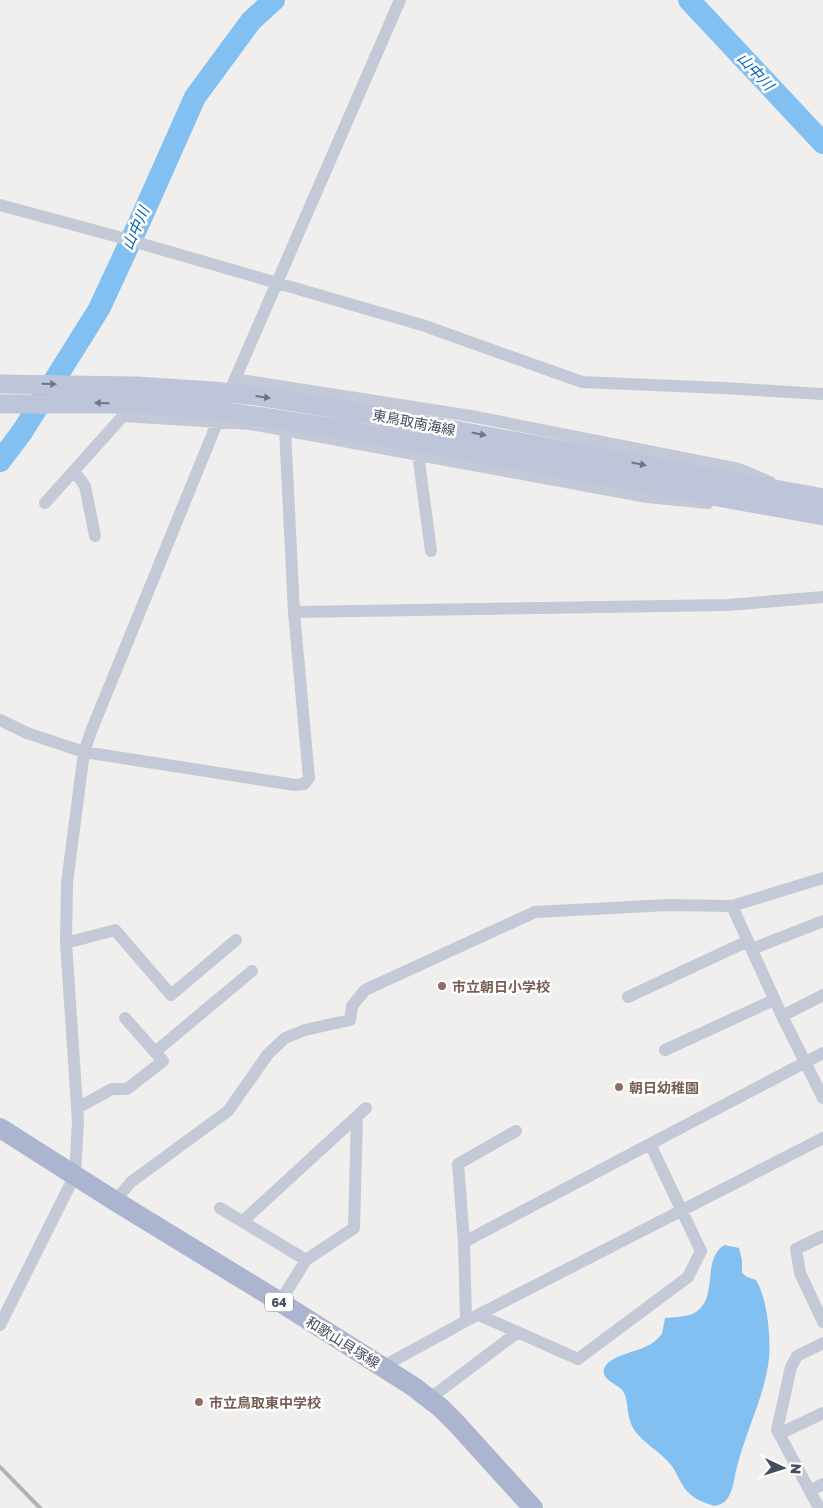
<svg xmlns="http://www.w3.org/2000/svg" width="823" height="1508" font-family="'Golos Text','Noto Sans JP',sans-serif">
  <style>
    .water { fill: #83c0f2 }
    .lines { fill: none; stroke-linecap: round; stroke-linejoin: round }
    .river { stroke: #83c0f2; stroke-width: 22 }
    .street { stroke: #c3c9d6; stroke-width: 12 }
    .secondary { stroke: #bfc5d9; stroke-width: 19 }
    .primary { stroke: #acb5cf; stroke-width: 20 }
    .rail { stroke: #b0b1b9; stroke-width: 4 }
    .oneway { fill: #707688 }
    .education-dot { fill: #8d6e63; stroke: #fff; stroke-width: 2 }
    .labels { text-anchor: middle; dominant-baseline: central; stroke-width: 5; stroke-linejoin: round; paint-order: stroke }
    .shield { fill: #fff; stroke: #7d828e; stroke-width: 1 }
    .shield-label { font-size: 12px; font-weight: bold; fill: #454c5d }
    .street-label { font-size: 14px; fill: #454c5d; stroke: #fff }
    .education-label { font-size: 14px; font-weight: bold; fill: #785e54; stroke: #fff; text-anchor: start }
    .water-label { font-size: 15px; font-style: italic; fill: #0264b3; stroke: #fff }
  </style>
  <rect width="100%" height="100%" fill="#f1efee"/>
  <path class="water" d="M724 1245 739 1248 742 1260V1273L747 1277 756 1280C767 1297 771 1337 769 1358 765 1396 746 1430 737 1467 734 1477 734 1487 729 1496 725 1503 720 1505 714 1506 706 1503 696 1500 690 1494 681 1487 678 1474 671 1465 660 1451 642 1443 633 1428 626 1416 629 1400 623 1391 618 1384 601 1380 604 1369 608 1356 636 1352 647 1346 653 1344 658 1338 662 1334L665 1318C675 1317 688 1317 696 1312 719 1296 701 1261 724 1245Z"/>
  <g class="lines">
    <path class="river" d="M689 0 823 143
      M0 461 22 432 99 309 139 223 195 97 251 21 274 0"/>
    <path class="street" d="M400 0 235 379 471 416 739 469 770 482
      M0 205 115 236 422 325 582 382 722 388 823 394
      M418 454 431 551
      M74 471 85 486 95 536
      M45 503 123 416 250 424 647 497 708 503
      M294 612 728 605 823 597
      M0 720 27 733 84 752 295 785 304 784 309 778 294 612 285 430
      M732 906 782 1016 823 1098
      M66 943 115 930 171 995 236 940
      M752 949 823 921
      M628 997 748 941
      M782 1016 823 995
      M665 1050 774 1000
      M155 1052 252 971
      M77 1108 112 1089H127L163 1061 125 1018
      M115 1201 131 1182 228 1111 268 1054 285 1038 305 1030 350 1020 352 1006 365 990 535 912 668 905 732 906 823 878
      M220 1208 306 1260
      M243 1221 366 1108
      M823 1236 796 1249 800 1273 823 1322
      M464 1242 823 1053
      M280 1302 306 1260 354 1228 357 1116
      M479 1315 578 1359 688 1277 701 1251 650 1144
      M466 1321 464 1242 458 1164 516 1131
      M0 1325 75 1175 78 1121 66 943 67 883 84 752 92 729 235 379
      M382 1367 466 1321 823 1138
      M429 1399 518 1332
      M779 1434 823 1413
      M810 1491 823 1484
      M819 1508 777 1430 791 1367 797 1356 823 1343"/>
    <path class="secondary" d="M0 384 136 386 214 391 264 397 362 413 823 498
      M0 404H136L213 410 263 417 359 432 823 516"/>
    <path class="primary" d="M0 1128 115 1201 280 1302 414 1387 441 1408 456 1423 533 1508"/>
    <path class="rail" d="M0 1467 40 1508"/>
  </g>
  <defs><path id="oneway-solid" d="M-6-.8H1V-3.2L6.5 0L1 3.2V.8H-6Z" transform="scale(1.25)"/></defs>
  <g class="oneway">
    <use href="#oneway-solid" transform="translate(49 384) rotate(1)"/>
    <use href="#oneway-solid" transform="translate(263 397) rotate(8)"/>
    <use href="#oneway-solid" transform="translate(102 403) rotate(-179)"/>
    <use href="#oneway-solid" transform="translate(479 434) rotate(11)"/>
    <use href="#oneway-solid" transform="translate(639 464) rotate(11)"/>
  </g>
  <g class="education-dot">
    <circle cx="442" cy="986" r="5"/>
    <circle cx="619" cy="1087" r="5"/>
    <circle cx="199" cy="1402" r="5"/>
  </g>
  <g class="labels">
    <rect class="shield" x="265" y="1292.5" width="28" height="19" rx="4"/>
    <g class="shield-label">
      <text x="279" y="1302">64</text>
    </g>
    <g class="street-label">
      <text transform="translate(414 422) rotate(11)">東鳥取南海線</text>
      <text transform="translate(343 1342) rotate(32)">和歌山貝塚線</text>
    </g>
    <g class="education-label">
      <text x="452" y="986">市立朝日小学校</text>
      <text x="629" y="1087">朝日幼稚園</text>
      <text x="209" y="1402">市立鳥取東中学校</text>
    </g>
    <g class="water-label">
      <text transform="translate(756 71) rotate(47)">山中川</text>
      <text transform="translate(135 228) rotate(-66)">山中川</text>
    </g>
  </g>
  <g transform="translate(783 1468) rotate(94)" stroke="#ffffff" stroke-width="4" paint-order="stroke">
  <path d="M0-4L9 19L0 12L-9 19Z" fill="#454c5d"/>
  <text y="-8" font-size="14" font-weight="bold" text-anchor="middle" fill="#454c5d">N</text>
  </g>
</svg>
